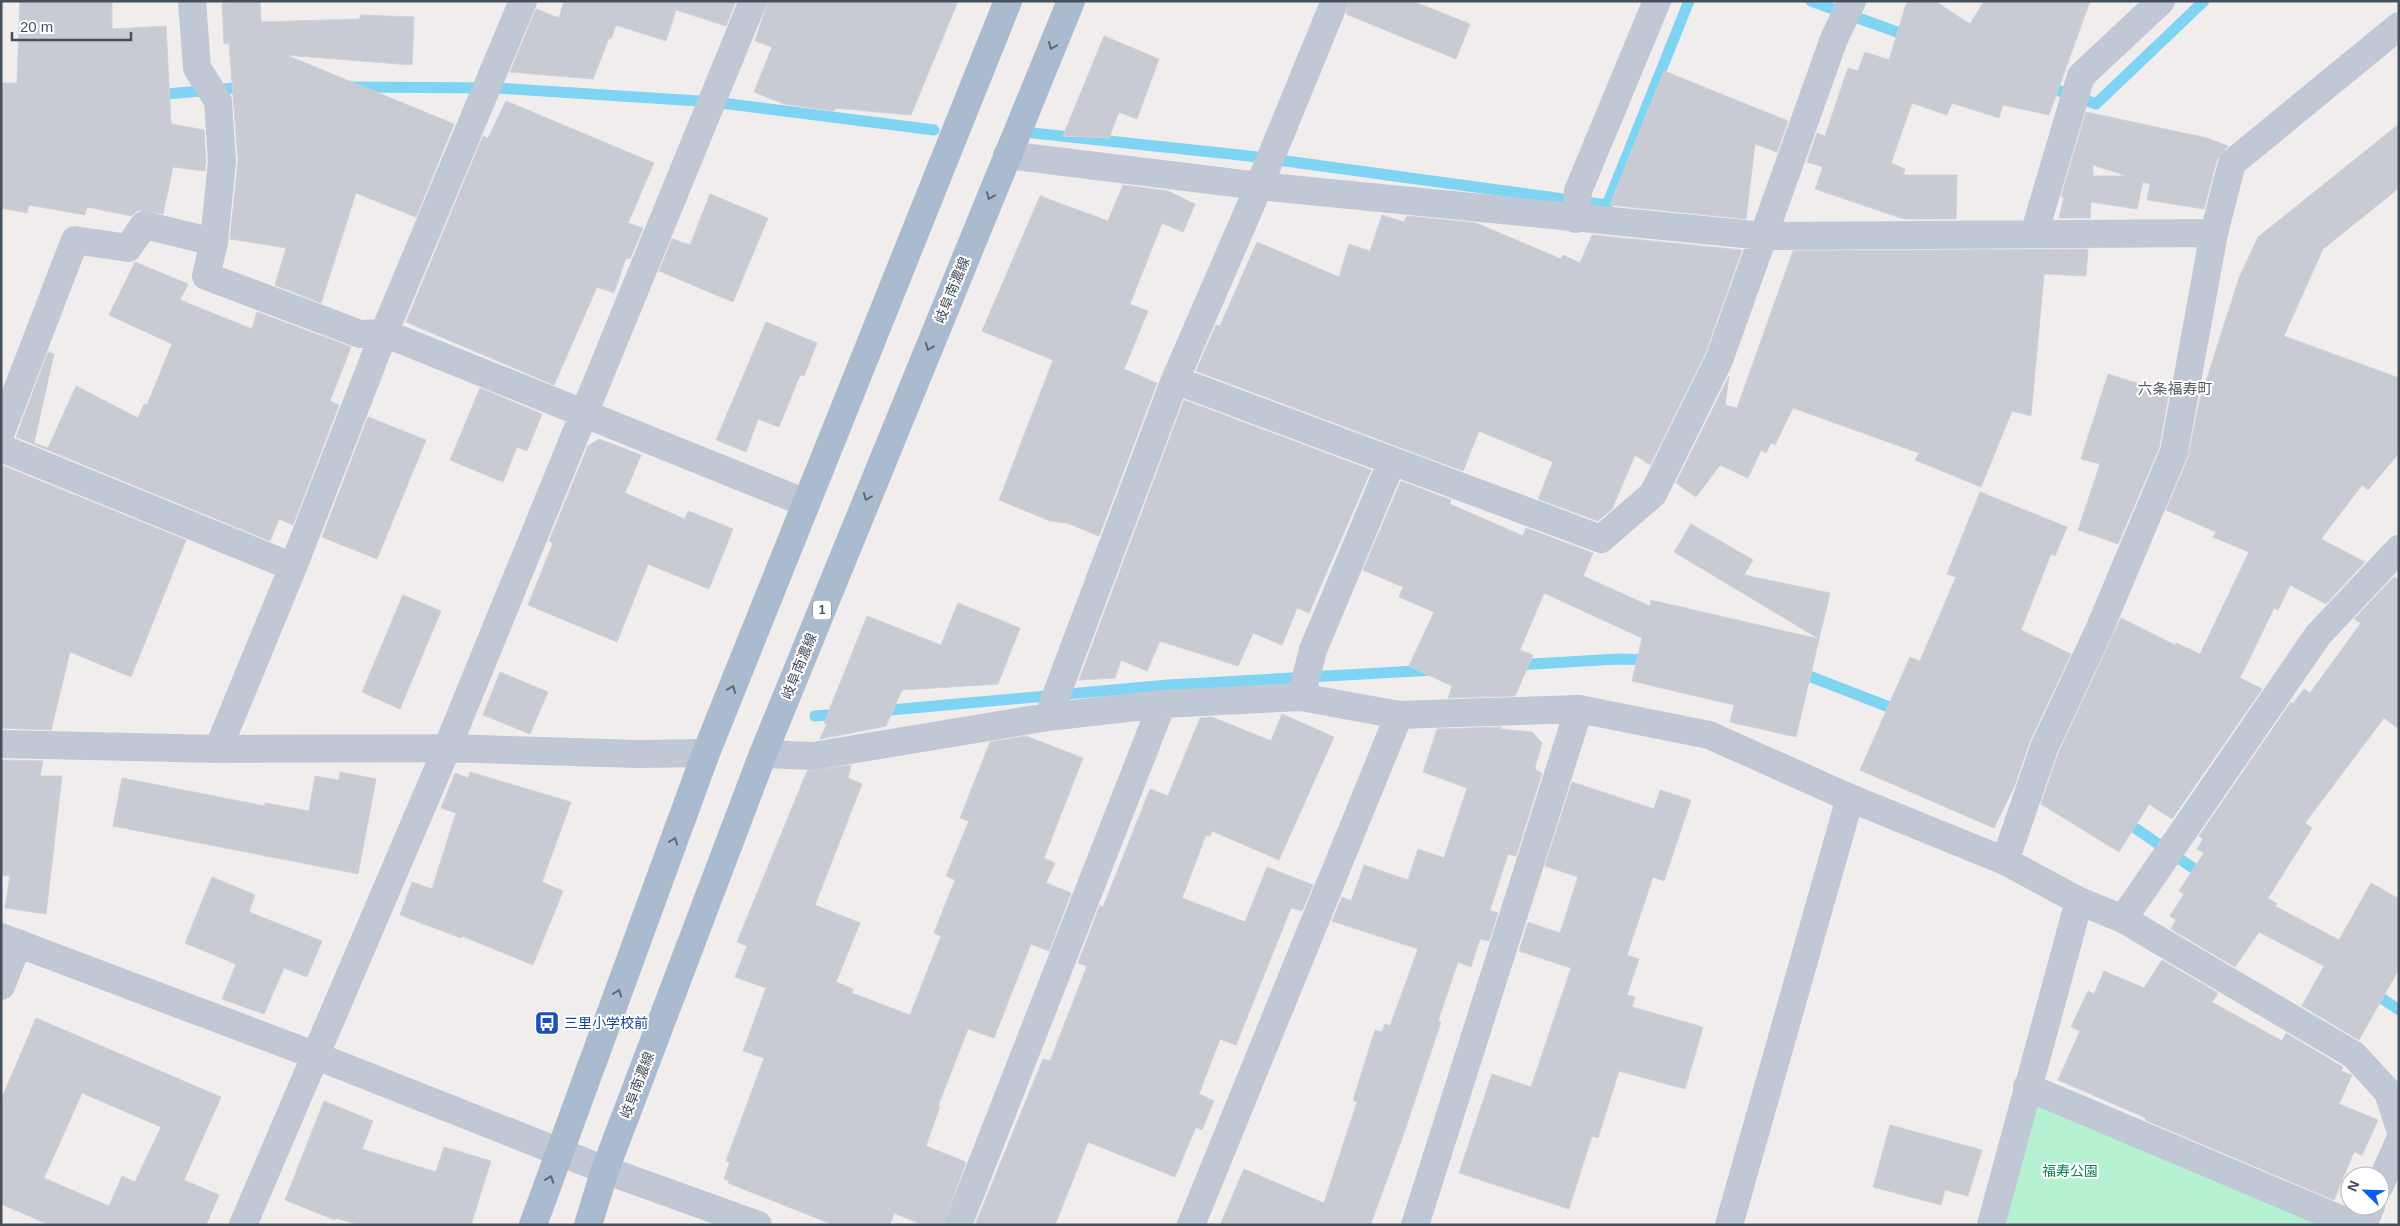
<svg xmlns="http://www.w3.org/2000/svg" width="2400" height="1226" font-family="Arial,'Noto Sans JP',sans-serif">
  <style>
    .green { fill: #b6f2d1 }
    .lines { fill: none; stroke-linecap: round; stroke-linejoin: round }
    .stream { stroke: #7fd4f3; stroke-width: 11 }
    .building { fill: #c8cbd3; stroke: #d0d2d9; fill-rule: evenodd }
    .minor { stroke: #bfc8d4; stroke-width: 28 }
    .major { stroke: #aabacf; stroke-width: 28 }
    .oneway { stroke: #5e6a79 }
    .labels { text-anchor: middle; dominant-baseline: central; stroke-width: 4; stroke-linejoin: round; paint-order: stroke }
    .shield { fill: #fff; stroke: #7c848d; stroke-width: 1 }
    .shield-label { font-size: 12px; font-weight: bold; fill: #444f5c }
    .street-label { font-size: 14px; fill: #444f5c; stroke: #fff }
    .transit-label { font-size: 14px; fill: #164399; stroke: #fff; text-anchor: start }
    .park-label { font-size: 14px; fill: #0e8350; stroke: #fff }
    .neighbourhood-label { font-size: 15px; fill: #595d63; stroke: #fff }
  </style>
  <rect width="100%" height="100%" fill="#f0edec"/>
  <path class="green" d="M2033 1097 2340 1225H2001Z"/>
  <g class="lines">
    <path class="stream" d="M1811 1 1911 37
      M2043 85 2096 104 2204 1
      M349 87 498 88 714 102 934 130
      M155 95 246 87
      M1033 133 1249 156 1607 205 1689 1
      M1515 665 1618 659 1652 660
      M1796 671 1902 712
      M879 711 1168 685 1434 670
      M815 716 841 714
      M2122 819 2206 877
      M2371 991 2399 1010"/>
  </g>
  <path class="building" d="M20 1H112V29L166 26 171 124 204 130 206 161 205 171 173 167 163 214 139 210 131 216 87 207 85 215 29 205 27 213 1 208V83H17Z
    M260 1 261 22 360 19V15L414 17 412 65 286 55 454 124 416 217 356 193 321 303 275 285 286 248 230 239 238 160 229 43 224 44 222 3Z
    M564 1H736L726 26 676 10 666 41 616 25 611 39 609 38 593 79 510 72 536 9 559 18Z
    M768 1H958L911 115 835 108 834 111 784 104 754 92 772 47 755 41Z
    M1350 1H1412L1470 24 1456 59 1346 14Z
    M1907 1H1935L1970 24 1984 1H2090L2049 115 2003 105 1999 118 1952 103 1947 115 1912 103 1891 163 1905 169 1903 175H1957L1956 219H1904L1815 189 1823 167 1807 162 1817 133 1825 136 1848 68 1858 71 1865 52 1889 60Z
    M1104 36 1159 59 1137 119 1119 112 1109 138 1063 136Z
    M1664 71 1788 121 1777 152 1755 144 1746 219 1610 205Z
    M506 101 654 163 628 223 643 228 630 259 626 258 614 293 597 287 554 385 406 322 483 136 488 138Z
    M2086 112 2207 138 2228 146 2217 159 2204 209 2147 200 2150 184 2143 182 2137 209 2091 202 2090 218H2059L2064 197H2061ZM2093 165 2127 176H2093Z
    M2399 124V188L2323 249 2284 336 2399 378V453L2368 490 2362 485 2321 539 2365 562 2326 604 2290 585 2278 610 2274 608 2240 678 2262 689 2172 819 2149 804 2119 852 2041 804 2058 754 2121 618 2175 645 2176 643 2200 654 2249 552 2213 537 2216 532 2166 510 2188 458 2199 403 2239 278 2258 237Z
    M1123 185 1168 191 1195 204 1183 232 1162 223 1130 304 1148 311 1124 369 1157 383 1099 536 1067 523 1050 521 999 500 1053 360 982 331 1040 196 1108 221Z
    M710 194 768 218 733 302 659 271 672 239 690 245Z
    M1382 215 1404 222 1407 216 1476 223 1561 259 1563 255 1580 263 1592 235 1742 250 1705 354 1650 465 1635 455 1612 509 1598 521 1538 499 1553 462 1479 431 1463 471 1196 371 1216 325 1220 326 1257 242 1339 277 1349 244 1370 251Z
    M2088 249 2086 276 2044 274 2031 416 2012 411 1981 487 1915 460 1919 453 1793 408 1775 445 1771 443 1766 453 1761 450 1748 478 1720 465 1696 497 1676 483 1729 376 1725 405 1737 408 1793 251Z
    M135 262 188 284 180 300 252 329 257 312 351 347 330 401 339 405 293 525 279 519 270 541 16 437 48 352 54 354 34 443 48 448 76 386 138 418 144 404 147 405 172 344 109 315Z
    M766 322 817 343 804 376 800 375 779 427 758 419 746 452 716 440Z
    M2108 374 2169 393 2159 448 2118 544 2078 530 2100 464 2081 459Z
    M480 388 542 414 527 451 517 447 503 482 450 460Z
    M1184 400 1371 470 1309 613 1297 608 1282 645 1253 633 1238 666 1160 641 1147 671 1121 660 1115 678 1079 680Z
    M368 417 426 440 377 559 322 537Z
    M599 439 641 455 625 493 685 519 688 511 733 529 709 589 648 564 617 642 528 605 553 543 549 541 588 446Z
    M1 465 186 540 131 677 70 652 51 730 1 728Z
    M1401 481 1451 500 1450 504 1523 536 1526 528 1593 553 1583 576 1650 606 1651 600 1819 639 1796 737 1730 722 1734 705 1632 681 1642 638 1544 593 1520 650 1533 655 1515 696 1448 698 1452 686 1409 666 1434 612 1399 597 1403 587 1363 570Z
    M1980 492 2067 527 2055 556 2051 554 2021 630 2071 654 2030 741 2014 787 1994 828 1860 770 1910 657 1920 661 1956 577 1947 574Z
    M1691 524 1753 560 1744 575 1830 593 1819 639 1674 552Z
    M2394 577 2399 580V729L2384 718 2305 823 2312 828 2268 898 2277 904 2275 906 2339 940 2371 883 2399 899V969L2359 1040 2302 1006 2324 966 2259 932 2235 967 2171 929 2176 920 2170 916 2184 894 2179 891 2204 853 2197 849 2203 839 2199 836 2291 702 2293 704 2304 689 2310 693 2361 623 2354 619Z
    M403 595 441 611 400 709 362 692Z
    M958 603 1020 628 998 684 902 690 886 726 820 739 827 724 824 723 867 616 941 645Z
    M500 672 548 692 530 734 483 715Z
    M1282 714 1334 737 1279 860 1212 831 1210 836 1206 835 1182 898 1245 922 1267 867 1313 885 1302 911 1291 908 1236 1045 1220 1039 1199 1094 1214 1101 1202 1130 1196 1127 1175 1177 1088 1142 1055 1225H975L1043 1059 1050 1061 1087 966 1078 963 1100 905 1103 907 1150 789 1168 796 1200 718 1212 717 1271 741Z
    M1501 727 1500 729 1532 732 1542 743 1535 768 1536 770 1542 773 1516 856 1508 854 1490 910 1498 913 1489 941 1480 939 1471 967 1458 962 1438 1021 1441 1022 1404 1133 1371 1223 1375 1225H1220L1244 1169 1324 1203 1357 1102 1353 1100 1375 1030 1382 1032 1385 1024 1390 1026 1418 949 1332 921 1342 897 1351 901 1364 865 1408 880 1418 849 1444 858 1467 788 1423 772 1437 729Z
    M1026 736 1083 758 1044 858 1055 863 1046 883 1071 893 1049 951 1031 944 994 1038 968 1029 938 1106H940L926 1146 966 1162 943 1225H923L894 1213 890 1225H834L728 1183 729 1181 724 1179 730 1162 726 1161 764 1058 743 1051 766 988 735 977 747 946 737 942 807 771 851 765 848 778 862 784 815 905 860 923 836 982 853 989 852 993 910 1015 941 936 934 933 955 880 946 876 969 821 960 818 990 742Z
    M1 760 43 761 40 776H62L46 914 5 908 10 876 1 875Z
    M340 772 376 779 358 874 113 826 122 778 265 806V803L309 811 315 776 339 780Z
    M470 772 571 802 542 882 563 891 533 965 462 936 461 938 400 915 412 882 432 889 456 813 441 808 455 773 468 778Z
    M1572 782 1654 809 1660 790 1691 800 1664 881 1653 877 1627 955 1639 959 1627 995 1635 997 1632 1007 1703 1027 1685 1089 1619 1071 1598 1138 1592 1136 1569 1209 1459 1173 1492 1074 1531 1087 1571 968 1519 951 1528 922 1560 933 1578 877 1545 866Z
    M212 877 255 895 249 912 322 941 307 977 284 968 264 1014 222 999 236 964 185 943Z
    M2162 960 2218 993 2212 1002 2282 1041 2286 1033 2343 1067 2341 1071 2352 1075 2339 1104 2378 1120 2362 1155 2354 1152 2334 1200 2145 1120 2146 1118 2058 1080 2080 1031 2071 1027 2088 991 2094 994 2104 971 2144 988Z
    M36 1018 221 1097 184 1180 219 1195 206 1225H50L1 1204V1100ZM82 1093 161 1127 135 1182 122 1176 109 1206 44 1178Z
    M324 1101 373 1121 362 1149 436 1172 444 1147 491 1161 471 1225H360L336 1218 335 1220 285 1200Z
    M1890 1125 1982 1150 1968 1196 1945 1190 1941 1205 1873 1187Z"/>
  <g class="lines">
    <path class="minor" d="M192 1 197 68 218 101 222 161 214 242 206 276 360 334 384 333 806 503
      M1007 155 1259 186 1764 236 2214 233
      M1576 219 1578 191 1657 1
      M2034 234 2081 76 2161 1
      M1175 380 1601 539 1653 494 1719 360 1834 39 1852 1
      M1 432 75 240 128 248 144 225 214 242
      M1 448 293 567
      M1301 697 1313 650 1392 461
      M1048 717 1175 380 1259 186 1335 1
      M1 744 218 749 447 748 637 754 706 753
      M218 749 293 567 384 333 523 1
      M763 754 813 756 1048 717 1162 704 1301 697 1399 715 1579 709 1709 735 1850 798 2005 861 2079 901 2123 919 2354 1055 2388 1092 2399 1126
      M2005 861 2044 748 2099 630 2174 452 2214 233 2232 163 2399 26
      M2123 919 2318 635 2399 549
      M1 937 314 1055 605 1170 758 1225
      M1 986 18 943
      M2027 1087 2354 1225
      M2380 1185 2399 1142
      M243 1225 447 748 753 1
      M958 1225 1162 704
      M1191 1225 1399 715
      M1415 1225 1579 709
      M1729 1225 1850 798
      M1991 1225 2079 901
      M2363 1225 2371 1206"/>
    <path class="major" d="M533 1225 706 753 1008 1
      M588 1225 605 1170 763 754 1071 1"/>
  </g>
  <defs><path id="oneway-chevron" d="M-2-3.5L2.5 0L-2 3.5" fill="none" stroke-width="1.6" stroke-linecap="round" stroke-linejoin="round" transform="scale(1.25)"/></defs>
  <g class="oneway">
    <use href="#oneway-chevron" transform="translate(1052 46) rotate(113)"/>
    <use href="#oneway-chevron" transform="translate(990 196) rotate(112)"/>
    <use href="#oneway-chevron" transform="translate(929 347) rotate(112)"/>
    <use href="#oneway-chevron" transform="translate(867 497) rotate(112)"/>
    <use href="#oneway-chevron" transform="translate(732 689) rotate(-68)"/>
    <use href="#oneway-chevron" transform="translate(674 841) rotate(-70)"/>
    <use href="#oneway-chevron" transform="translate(618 993) rotate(-70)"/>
    <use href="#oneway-chevron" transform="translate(550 1179) rotate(-70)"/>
  </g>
  <defs>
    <symbol id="bus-square" viewBox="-11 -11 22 22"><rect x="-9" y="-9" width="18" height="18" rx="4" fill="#1a4fb4" stroke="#fff"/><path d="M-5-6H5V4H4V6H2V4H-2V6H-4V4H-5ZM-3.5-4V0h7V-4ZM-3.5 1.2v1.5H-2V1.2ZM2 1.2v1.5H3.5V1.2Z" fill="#fff"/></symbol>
  </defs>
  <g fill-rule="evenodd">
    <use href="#bus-square" x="533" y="1009" width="28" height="28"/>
  </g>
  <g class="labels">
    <rect class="shield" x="813" y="600.5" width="18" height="19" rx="4"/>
    <g class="shield-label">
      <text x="822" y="610">1</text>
    </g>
    <g class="street-label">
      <text transform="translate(952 290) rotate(-68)">岐阜南濃線</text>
      <text transform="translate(799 666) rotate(-68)">岐阜南濃線</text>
      <text transform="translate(637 1085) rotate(-69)">岐阜南濃線</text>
    </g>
    <g class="transit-label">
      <text x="564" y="1023">三里小学校前</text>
    </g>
    <g class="park-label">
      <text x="2070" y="1171">福寿公園</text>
    </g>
    <g class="neighbourhood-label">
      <text x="2175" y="388">六条福寿町</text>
    </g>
  </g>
  <rect width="2400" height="1226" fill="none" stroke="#444f5c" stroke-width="5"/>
  <g transform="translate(2365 1191) rotate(293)"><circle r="24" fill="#ffffff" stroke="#b4b9be"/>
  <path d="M0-4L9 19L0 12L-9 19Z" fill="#095eee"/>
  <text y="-8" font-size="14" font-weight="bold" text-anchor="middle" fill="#444f5c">N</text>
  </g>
  <path d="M12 32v8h119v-8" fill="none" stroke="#444f5c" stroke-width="2.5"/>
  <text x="20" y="32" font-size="15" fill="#444f5c" stroke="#ffffff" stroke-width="4" paint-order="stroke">20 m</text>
</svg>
